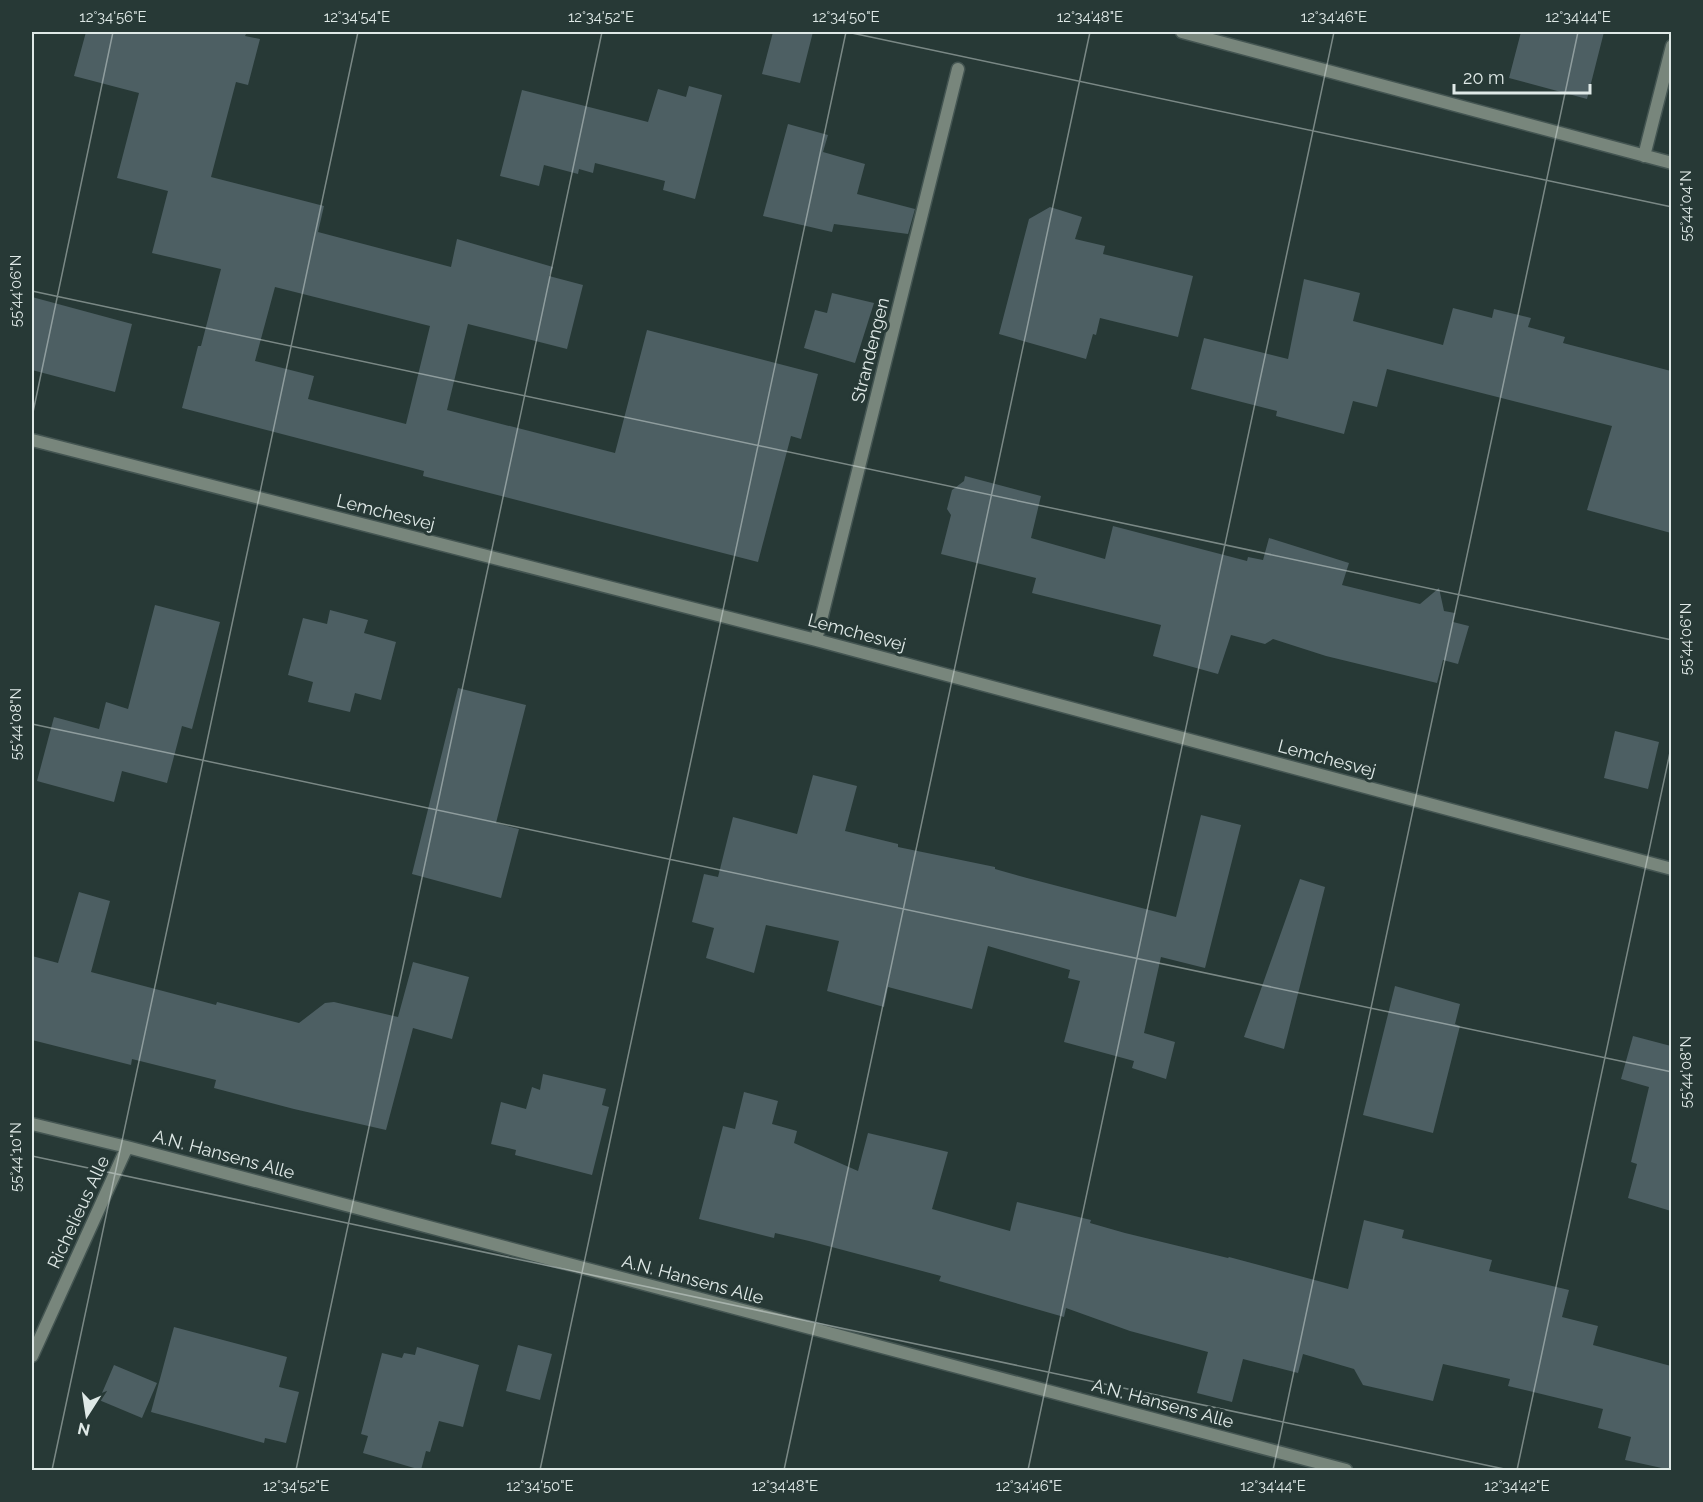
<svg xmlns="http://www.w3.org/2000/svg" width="1703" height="1502" font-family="Raleway,sans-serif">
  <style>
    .building { fill: #4d5f63; fill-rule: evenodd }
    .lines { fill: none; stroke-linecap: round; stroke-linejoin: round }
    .minor-casing { stroke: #445552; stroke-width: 15 }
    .minor { stroke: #78867c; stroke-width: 12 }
    .ticks { fill: none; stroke: #dfe9e7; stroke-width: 1.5; stroke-opacity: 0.45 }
    .labels { text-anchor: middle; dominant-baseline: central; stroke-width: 6; stroke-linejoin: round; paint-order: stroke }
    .street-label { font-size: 18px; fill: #dfe9e7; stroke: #273936 }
    .neatline { fill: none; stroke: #dfe9e7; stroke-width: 2 }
    .ticks-label { font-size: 15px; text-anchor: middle; fill: #dfe9e7 }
  </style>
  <rect width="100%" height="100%" fill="#273936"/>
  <path class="building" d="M86 32H247L245 36 260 39 248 85 236 82 211 177 324 206 318 232 451 267 457 239 553 267 549 276 583 285 567 349 468 324 447 410 615 453 647 330 818 374 801 439 791 436 758 562 423 476 424 471 182 408 198 346H201L221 269 152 253 168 191 117 178 139 93 74 76ZM275 287 430 326 406 424 308 399 314 376 255 361Z
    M773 32H813L800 83 762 74Z
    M1521 32H1604L1587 99 1509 78Z
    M689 86 722 95 695 199 663 190 665 181 595 163 593 173 579 169 578 174 544 165 539 186 500 176 522 90 648 122 658 89 686 97Z
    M788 124 828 135 823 152 865 164 857 194 915 209 908 234 834 224 832 232 763 216Z
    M1050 207 1082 217 1075 239 1105 246 1103 254 1193 276 1178 337 1100 318 1096 335 1093 334 1086 359 999 334 1029 219Z
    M1304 279 1360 293 1353 321 1443 345 1453 308 1492 318 1494 309 1531 318 1528 327 1565 337 1563 343 1671 371V533L1587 510 1612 426 1387 369 1377 407 1353 401 1344 434 1276 416 1277 411 1191 389 1204 338 1288 359Z
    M832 293 874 303 855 363 804 348 815 310 827 313Z
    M32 297 132 324 115 392 32 370Z
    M965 476 1041 496 1031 538 1105 559 1113 526 1247 561 1248 557 1263 560 1269 538 1349 563 1342 585 1420 604 1439 588 1444 611 1455 613 1453 622 1469 626 1458 664 1443 660 1437 683 1326 656 1273 639 1265 644 1231 635 1218 674 1153 656 1161 625 1032 593 1036 578 941 554 951 515 947 509 952 490 964 481Z
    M155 605 220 622 192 729 182 726 167 783 122 771 114 802 37 781 54 717 99 729 106 702 128 709Z
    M330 610 368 620 364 633 396 642 381 700 355 693 350 712 308 702 313 682 288 675 303 618 327 624Z
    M458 688 526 705 496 823 519 829 501 898 412 874Z
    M1615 731 1659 742 1648 789 1604 778Z
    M813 775 857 786 845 831 898 844V847L995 867V869L1027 878 1176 917 1201 815 1241 825 1205 968 1161 957 1144 1033 1175 1042 1166 1079 1132 1068 1134 1061 1064 1042 1080 981 1068 978 1070 970 988 946 972 1009 888 987 884 1007 827 991 839 941 766 925 754 973 706 958 714 928 692 922 704 874 718 877 733 817 797 834Z
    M1300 879 1325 887 1284 1049 1244 1037Z
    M79 892 110 901 91 972 216 1005 217 1002 299 1023 325 1003 334 1002 398 1017 413 962 469 977 452 1039 413 1028 386 1130 294 1109 214 1088 216 1080 132 1059 131 1065 32 1040V956L58 963Z
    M1395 986 1460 1004 1455 1024 1460 1026 1433 1133 1363 1115Z
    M1633 1036 1671 1046V1211L1628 1198 1637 1164 1631 1162 1649 1087 1621 1079Z
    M543 1074 606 1089 602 1105 609 1107 592 1175 515 1155 516 1150 491 1144 501 1102 526 1109 532 1087 540 1090Z
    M744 1092 778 1101 772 1124 797 1131 794 1143 858 1171 868 1133 948 1152 932 1209 1010 1231 1017 1202 1091 1220 1090 1223 1125 1233 1228 1258 1229 1257 1348 1289 1364 1220 1404 1230 1402 1238 1492 1260 1489 1271 1569 1290 1562 1317 1598 1326 1593 1345 1671 1366V1470L1625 1460 1631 1437 1598 1428 1603 1409 1508 1386 1510 1379 1443 1364 1433 1401 1363 1385 1354 1369 1303 1354 1298 1373 1243 1359 1232 1402 1197 1393 1208 1352 1130 1331 1066 1308 1064 1317 939 1281 941 1276 809 1241 775 1233 774 1238 699 1219 723 1126 735 1129Z
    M174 1327 287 1357 279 1387 299 1392 286 1443 265 1438 264 1443 151 1412Z
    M518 1345 552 1354 540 1400 506 1391Z
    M417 1347 479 1365 463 1427 439 1421 430 1452 426 1451 421 1470 363 1453 368 1436 361 1434 382 1353 402 1358 404 1353 415 1355Z
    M114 1365 157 1383 142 1418 99 1400Z"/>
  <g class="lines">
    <defs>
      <path id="minor" d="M1182 32 1672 163
        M1644 156 1672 46
        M32 440 816 640 1672 869
        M816 640 958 69
        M32 1124 127 1147 1346 1470
        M32 1356 127 1147"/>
    </defs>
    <use href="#minor" class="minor-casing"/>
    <use href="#minor" class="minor"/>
  </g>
  <path class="ticks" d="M847 32 1672 207M32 291 1672 640M32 417 113 32M32 724 1672 1072M32 1156 1509 1470M52 1470 358 32M296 1470 602 32M540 1470 846 32M784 1470 1090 32M1028 1470 1334 32M1273 1470 1578 32M1517 1470 1672 743"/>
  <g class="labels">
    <g class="street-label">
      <text transform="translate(870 350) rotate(-76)">Strandengen</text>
      <text transform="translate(386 512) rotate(14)">Lemchesvej</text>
      <text transform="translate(857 632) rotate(15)">Lemchesvej</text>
      <text transform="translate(1327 758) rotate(15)">Lemchesvej</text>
      <text transform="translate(224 1154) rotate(15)">A.N. Hansens Alle</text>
      <text transform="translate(78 1212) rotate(-65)">Richelieus Alle</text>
      <text transform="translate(693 1279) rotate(15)">A.N. Hansens Alle</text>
      <text transform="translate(1163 1403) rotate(15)">A.N. Hansens Alle</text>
    </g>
  </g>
  <rect width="1703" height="1502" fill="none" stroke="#273936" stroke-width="66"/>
  <g transform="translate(87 1415) rotate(192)" stroke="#273936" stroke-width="4.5" paint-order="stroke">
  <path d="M0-4.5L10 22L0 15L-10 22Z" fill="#dfe9e7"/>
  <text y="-9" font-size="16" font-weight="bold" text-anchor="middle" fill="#dfe9e7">N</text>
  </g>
  <path d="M1454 84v9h136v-9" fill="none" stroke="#dfe9e7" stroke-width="3"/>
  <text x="1463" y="84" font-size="18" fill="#dfe9e7" stroke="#273936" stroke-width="4.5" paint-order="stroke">20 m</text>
  <rect x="33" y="33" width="1637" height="1436" class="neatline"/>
  <g class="ticks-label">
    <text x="113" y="22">12°34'56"E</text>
    <text x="357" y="22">12°34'54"E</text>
    <text x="601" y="22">12°34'52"E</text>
    <text x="846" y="22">12°34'50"E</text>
    <text x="1090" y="22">12°34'48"E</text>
    <text x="1334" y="22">12°34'46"E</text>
    <text x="1578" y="22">12°34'44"E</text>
    <text transform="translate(1686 206) rotate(-90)" y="5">55°44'04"N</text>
    <text transform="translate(16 291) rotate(-90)" y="5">55°44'06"N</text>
    <text transform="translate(1686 639) rotate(-90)" y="5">55°44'06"N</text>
    <text transform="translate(16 724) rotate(-90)" y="5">55°44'08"N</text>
    <text transform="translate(1686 1072) rotate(-90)" y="5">55°44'08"N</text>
    <text transform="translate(16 1157) rotate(-90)" y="5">55°44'10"N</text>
    <text x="296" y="1491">12°34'52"E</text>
    <text x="540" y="1491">12°34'50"E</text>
    <text x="785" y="1491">12°34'48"E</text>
    <text x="1029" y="1491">12°34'46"E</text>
    <text x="1273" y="1491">12°34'44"E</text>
    <text x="1517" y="1491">12°34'42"E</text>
  </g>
</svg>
